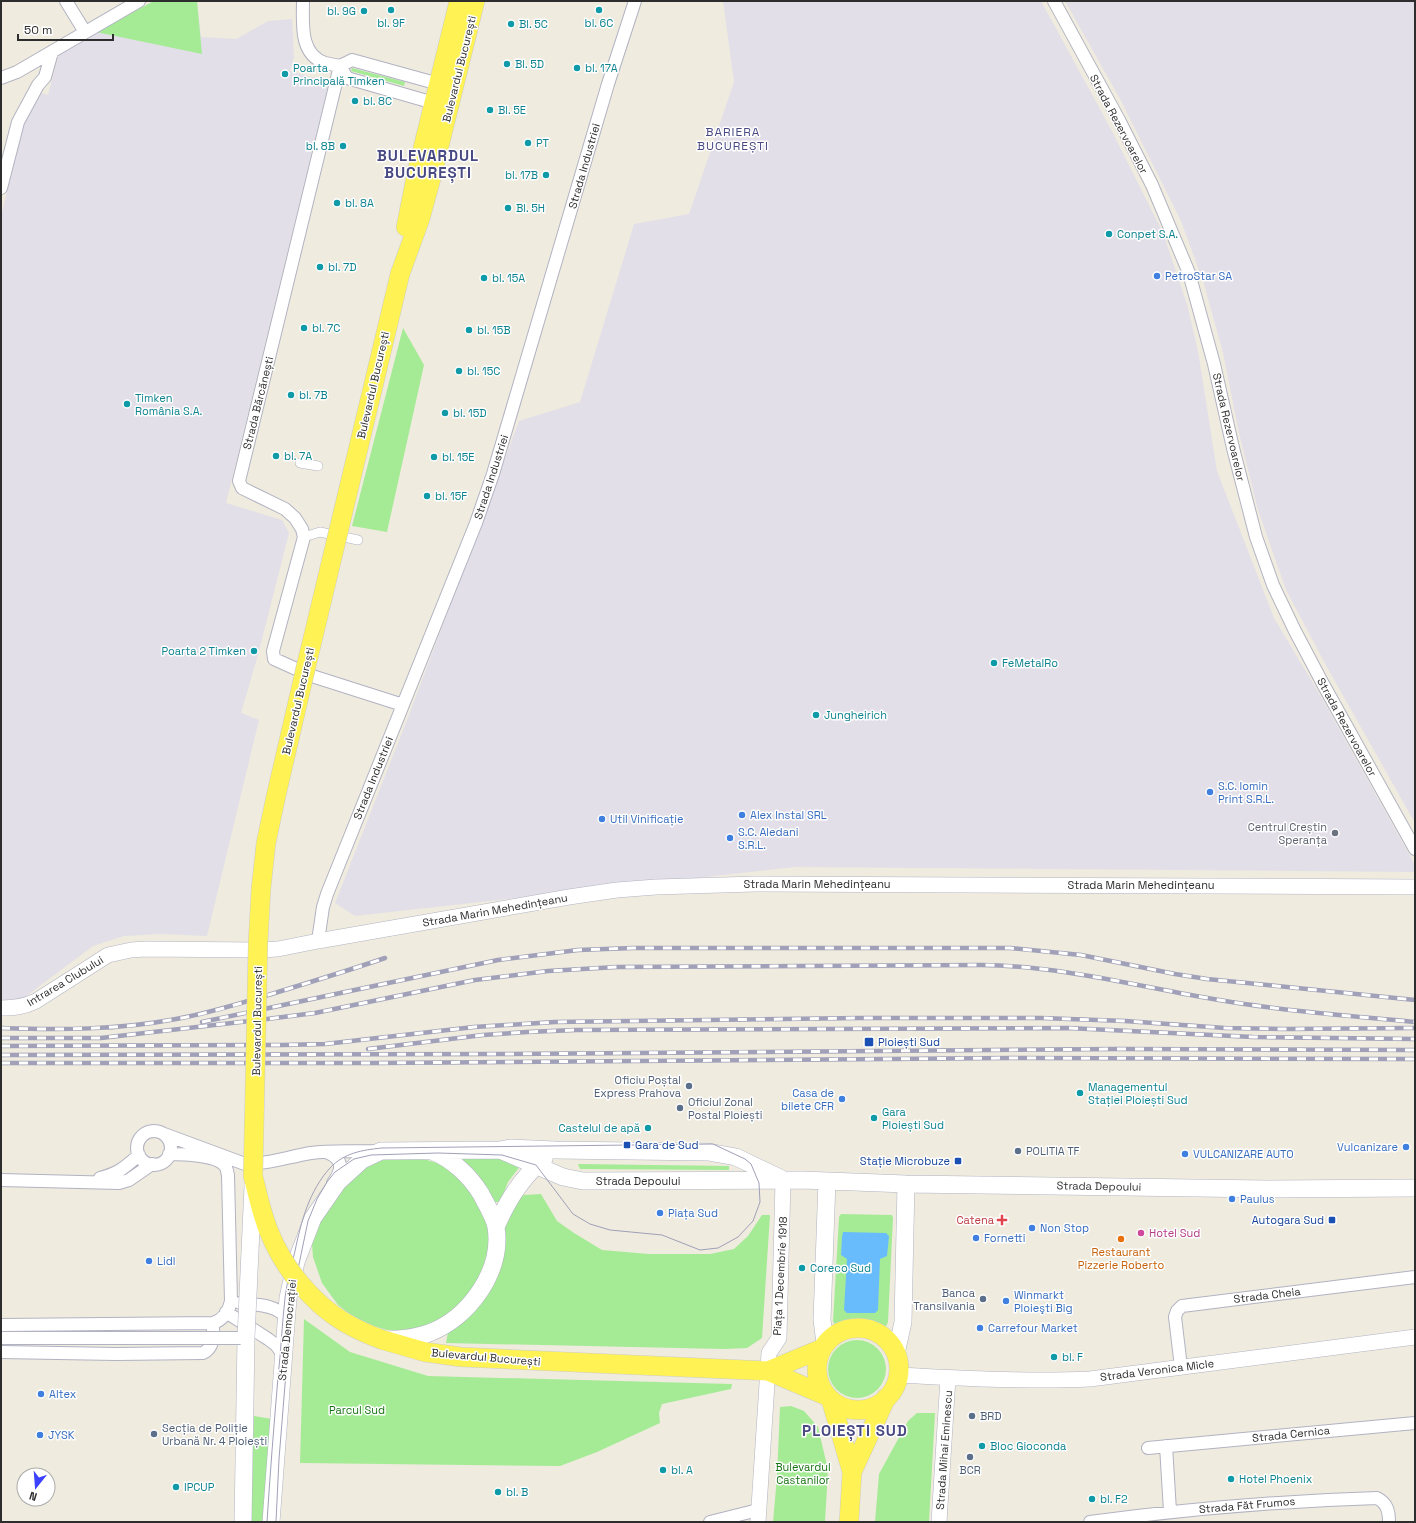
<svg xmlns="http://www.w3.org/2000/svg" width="1416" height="1523" font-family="'Space Grotesk',sans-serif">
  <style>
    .industrial { fill: #e3dfe8 }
    .green { fill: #a5eb96 }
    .water { fill: #68bcfb }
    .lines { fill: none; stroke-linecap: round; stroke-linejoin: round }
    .pedestrian-casing { stroke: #b2b3c2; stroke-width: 10 }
    .minor-casing { stroke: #b2b3c2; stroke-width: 14 }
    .tertiary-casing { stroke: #b2b3c2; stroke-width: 16 }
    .secondary-casing { stroke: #b2b3c2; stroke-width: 18 }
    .primary-casing { stroke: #cdcdcd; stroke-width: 20 }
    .pedestrian { stroke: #fff; stroke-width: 9 }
    .minor { stroke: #fff; stroke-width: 12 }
    .tertiary { stroke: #fff; stroke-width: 15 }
    .secondary { stroke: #fff; stroke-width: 17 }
    .primary { stroke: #fef254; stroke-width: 19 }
    .tram { stroke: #a0a0b9; stroke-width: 1 }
    .rail-casing { stroke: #a0a0b9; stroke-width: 4.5 }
    .rail { stroke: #fff; stroke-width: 3; stroke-dasharray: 9; stroke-linecap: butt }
    .minor-bridge-casing { stroke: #b2b3c2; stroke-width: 14; stroke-linecap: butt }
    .secondary-bridge-casing { stroke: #b2b3c2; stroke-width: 18; stroke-linecap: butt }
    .primary-bridge-casing { stroke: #cdcdcd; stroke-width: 20; stroke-linecap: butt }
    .minor-bridge { stroke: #fff; stroke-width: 12 }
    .secondary-bridge { stroke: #fff; stroke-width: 17 }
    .primary-bridge { stroke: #fef254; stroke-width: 19 }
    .culture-dot { fill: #0f9aa8; stroke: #fff; stroke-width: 1.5 }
    .shop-dot { fill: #3f7fe0; stroke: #fff; stroke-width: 1.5 }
    .worship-dot { fill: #6b7280; stroke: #fff; stroke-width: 1.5 }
    .transit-dot { fill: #1a4fb4; stroke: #fff; stroke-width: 1.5 }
    .service-dot { fill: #5c6f8a; stroke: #fff; stroke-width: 1.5 }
    .health-dot { fill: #e0444e; stroke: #fff; stroke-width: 1.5 }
    .hotel-dot { fill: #d1479c; stroke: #fff; stroke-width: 1.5 }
    .food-dot { fill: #e8710a; stroke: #fff; stroke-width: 1.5 }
    .labels { text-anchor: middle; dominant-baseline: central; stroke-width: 3; stroke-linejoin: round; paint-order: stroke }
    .culture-label { font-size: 11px; fill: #0d838f; stroke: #fff; text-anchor: start }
    .street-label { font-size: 11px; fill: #2d2d2d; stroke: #fff }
    .shop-label { font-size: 11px; fill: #366cbe; stroke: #fff; text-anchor: start }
    .worship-label { font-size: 11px; fill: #5b616d; stroke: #fff; text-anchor: end }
    .transit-label { font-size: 11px; fill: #164399; stroke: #fff; text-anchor: start }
    .service-label { font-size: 11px; fill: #4e5e75; stroke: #fff; text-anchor: start }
    .health-label { font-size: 11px; fill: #be3a42; stroke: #fff; text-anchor: end }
    .hotel-label { font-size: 11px; fill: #b23c85; stroke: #fff; text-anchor: start }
    .food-label { font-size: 11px; fill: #c56008; stroke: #fff }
    .park-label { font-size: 11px; fill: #187314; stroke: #fff }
    .neighbourhood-label { font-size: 12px; letter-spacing: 1px; fill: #484983; stroke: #fff }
    .district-label { font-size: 15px; font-weight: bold; letter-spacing: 1px; fill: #484983; stroke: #fff }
  </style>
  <rect width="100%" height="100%" fill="#efebde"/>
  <path class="industrial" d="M154 1H197L201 37 236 39 268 21 292 19 294 57 290 71 329 82 226 503 282 520 289 533 258 655 241 713 259 720 207 936 160 934 124 936 93 946 21 1000H1V217L24 119 37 92 48 95 59 54 102 28Z
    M723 1H1041L1112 131 1163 233 1187 304 1198 351 1217 471 1274 618 1320 695 1415 865V872L795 867 355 916 335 903 409 715 519 421 580 402 634 224 689 214 734 82Z
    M1065 1H1415V823L1328 669 1286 590 1258 510 1239 433 1223 353 1204 284 1181 221 1119 97Z"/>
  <path class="green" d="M154 1H197L202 54 96 32Z
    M352 68 405 82 404 86 351 71Z
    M403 328 424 365 387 532 352 526Z
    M414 1156 440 1164 463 1181 479 1203 488 1229V1257L479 1283 441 1322 414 1330H387L360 1322 338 1305 322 1283 313 1257 312 1244 316 1230 327 1209 346 1183 373 1160Z
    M464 1157 516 1159 521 1165 508 1182 501 1200 498 1202H494C485 1181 478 1175 462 1160Z
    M578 1164 729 1166V1170L580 1169Z
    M541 1194 557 1221 574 1233 602 1250 649 1254H710L734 1249 748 1236 762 1215H770L762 1338 747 1348 724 1349 446 1343 448 1332 501 1240 511 1205 524 1195Z
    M841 1214 892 1215 893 1218 888 1322 886 1327C879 1328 874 1323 868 1321 858 1318 846 1321 837 1326L833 1322 839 1217Z
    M304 1319 350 1352 428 1376 732 1384 731 1389 662 1404 659 1413 660 1423 597 1452 560 1466 300 1463Z
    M828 1369a29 29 0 1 1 58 0a29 29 0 1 1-58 0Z
    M791 1406 804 1411 818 1427 828 1470 825 1522H773L777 1477 780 1407Z
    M917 1413H935L929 1522H875L879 1474 908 1421Z
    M254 1416 272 1419 264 1522H250Z"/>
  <path class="water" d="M843 1232 886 1233 889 1236 887 1256 880 1259 878 1310 875 1313H847L844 1310 847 1259 841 1255 842 1237Z"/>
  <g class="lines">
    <defs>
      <path id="pedestrian" d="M300 463 318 466
        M304 537 320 532 358 540"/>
      <path id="minor" d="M66 1 85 32
        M303 1C303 23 299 54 325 63 330 64 335 65 340 66L239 481 242 488 285 509 295 518 302 529 304 537 273 651 274 659 312 676 403 705
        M1054 1 1119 120 1152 185 1189 273 1214 364 1233 448 1256 537 1273 585 1295 631 1323 684 1415 849
        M1 78 17 72 139 1
        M434 103 347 78 340 66 352 60 439 84
        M1 188 18 122 38 85 45 77 52 52
        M318 941 323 907 327 894 476 523 493 474 608 84 635 1
        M137 1148a17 17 0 1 1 34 0a17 17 0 1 1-34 0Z
        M164 1134 245 1164C270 1164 287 1157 311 1153 332 1150 355 1152 376 1151
        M326 1152C344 1159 343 1169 333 1183
        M100 1178C119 1173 124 1168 139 1155
        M1 1180 119 1183 129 1180 152 1164
        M240 1303C256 1305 275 1304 287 1318
        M226 1312 268 1339 276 1345 284 1356
        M1 1325 213 1323C223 1320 229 1311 231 1301L228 1175C227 1172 227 1168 225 1166 217 1155 182 1154 169 1154
        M1 1352 116 1354 203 1353C215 1347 213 1334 213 1323
        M1181 1367 1175 1317 1177 1311 1182 1306 1415 1277
        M1166 1446 1170 1511
        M1148 1448 1415 1423
        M710 1522 758 1510
        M1090 1522C1186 1509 1280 1501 1377 1498 1387 1503 1389 1511 1389 1522"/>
      <path id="tertiary" d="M1 1008C14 1008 24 1007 36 1001L108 955 131 950 146 949 260 950 278 949 318 941 569 897 617 890 656 887 755 884 1415 887
        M898 1375C962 1378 1026 1382 1090 1379L1415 1337
        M758 1522 769 1353 779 1338 783 1180
        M939 1522 948 1378"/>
      <path id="secondary" d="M500 1150 563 1177 583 1181 802 1180 906 1184 1267 1189 1415 1188
        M496 1227C507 1201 522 1177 544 1159
        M388 1340C402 1339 416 1338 429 1333 469 1318 503 1271 496 1227 494 1216 486 1204 481 1194 470 1176 452 1159 432 1151
        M825 1343 822 1320 827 1181
        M896 1354 903 1322 906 1184
        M243 1522 246 1338
        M271 1522 288 1298 296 1262 313 1218 338 1182 362 1160 381 1151 500 1150 510 1148 555 1150 708 1152 736 1157 780 1178"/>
      <path id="primary" d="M406 227 417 172 459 1
        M400 274 420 219 432 175 475 1
        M817 1369a41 41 0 1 1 82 0a41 41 0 1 1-82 0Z
        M383 1340 425 1352 461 1357 768 1371 827 1396
        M768 1371 821 1349
        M831 1400 852 1472 849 1522
        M852 1472 886 1398"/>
    </defs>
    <use href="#pedestrian" class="pedestrian-casing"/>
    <use href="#minor" class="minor-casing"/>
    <use href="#tertiary" class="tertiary-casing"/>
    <use href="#secondary" class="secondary-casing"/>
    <use href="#primary" class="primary-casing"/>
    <use href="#pedestrian" class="pedestrian"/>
    <use href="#minor" class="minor"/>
    <use href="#tertiary" class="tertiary"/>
    <use href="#secondary" class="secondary"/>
    <use href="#primary" class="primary"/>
    <path class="tram" d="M267 1522C270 1474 274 1425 278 1377 281 1351 282 1324 285 1298 287 1282 291 1267 295 1251 301 1222 309 1191 330 1168 344 1153 362 1150 382 1148L713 1144 745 1159 751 1164 759 1183 760 1202 753 1221 738 1237 718 1248 700 1250 662 1235 610 1230 590 1224 573 1214 536 1165 502 1155 438 1153 371 1155 354 1159 335 1172 327 1182 317 1199 308 1221 292 1298 279 1459 276 1522"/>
    <defs>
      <path id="rail" d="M202 1022 498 960 578 950 633 948H1010L1081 955 1175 974 1207 979 1415 1000
        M1 1028C60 1030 118 1030 176 1019 211 1013 245 1002 278 992 314 981 350 970 385 958
        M1 1038H101L267 1019 315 1013 475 980 548 971 617 967 982 965C1063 966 1140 987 1219 1000 1284 1011 1350 1016 1415 1022
        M1 1046 283 1045 325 1044 474 1027 555 1022 860 1018H1041L1125 1021 1225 1028 1285 1029 1415 1028
        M368 1049 483 1035 527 1032 576 1030 1068 1028 1253 1037 1415 1039
        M1 1055 506 1054 1119 1049 1415 1050
        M1 1063H378L1011 1058 1415 1059"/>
    </defs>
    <use href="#rail" class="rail-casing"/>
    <use href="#rail" class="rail"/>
    <defs>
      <path id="minor-bridge" d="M1 1338H246"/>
      <path id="secondary-bridge" d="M246 1338 253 1186"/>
      <path id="primary-bridge" d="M383 1340C369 1335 356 1329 344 1322 312 1303 284 1268 270 1234 262 1216 258 1195 253 1176L258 943 261 889 266 843 276 796 305 671 400 274"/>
    </defs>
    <use href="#minor-bridge" class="minor-bridge-casing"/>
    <use href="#secondary-bridge" class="secondary-bridge-casing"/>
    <use href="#primary-bridge" class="primary-bridge-casing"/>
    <use href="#minor-bridge" class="minor-bridge"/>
    <use href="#secondary-bridge" class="secondary-bridge"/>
    <use href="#primary-bridge" class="primary-bridge"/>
  </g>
  <g class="culture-dot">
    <circle cx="391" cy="10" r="4"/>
    <circle cx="599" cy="10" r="4"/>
    <circle cx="364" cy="11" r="4"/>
    <circle cx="511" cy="24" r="4"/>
    <circle cx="507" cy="64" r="4"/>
    <circle cx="577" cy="68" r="4"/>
    <circle cx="285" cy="74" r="4"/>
    <circle cx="355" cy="101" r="4"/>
    <circle cx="490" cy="110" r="4"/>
    <circle cx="528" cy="143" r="4"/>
    <circle cx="343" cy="146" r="4"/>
    <circle cx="546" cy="175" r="4"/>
    <circle cx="337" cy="203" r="4"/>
    <circle cx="508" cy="208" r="4"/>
    <circle cx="1109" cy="234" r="4"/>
    <circle cx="320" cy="267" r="4"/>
    <circle cx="484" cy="278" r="4"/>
    <circle cx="304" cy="328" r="4"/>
    <circle cx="469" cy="330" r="4"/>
    <circle cx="459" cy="371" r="4"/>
    <circle cx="291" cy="395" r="4"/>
    <circle cx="127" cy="404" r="4"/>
    <circle cx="445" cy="413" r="4"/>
    <circle cx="276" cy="456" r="4"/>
    <circle cx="434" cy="457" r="4"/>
    <circle cx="427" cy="496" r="4"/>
    <circle cx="254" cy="651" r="4"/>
    <circle cx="994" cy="663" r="4"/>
    <circle cx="816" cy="715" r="4"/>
    <circle cx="1080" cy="1093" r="4"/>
    <circle cx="874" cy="1118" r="4"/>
    <circle cx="648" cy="1128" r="4"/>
    <circle cx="802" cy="1268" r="4"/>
    <circle cx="1054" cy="1357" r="4"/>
    <circle cx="982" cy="1446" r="4"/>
    <circle cx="663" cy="1470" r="4"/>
    <circle cx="1231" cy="1479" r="4"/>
    <circle cx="176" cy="1487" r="4"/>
    <circle cx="498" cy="1492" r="4"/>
    <circle cx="1092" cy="1499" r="4"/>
  </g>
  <g class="shop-dot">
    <circle cx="1157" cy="276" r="4"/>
    <circle cx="1210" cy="792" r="4"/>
    <circle cx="742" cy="815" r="4"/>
    <circle cx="602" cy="819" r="4"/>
    <circle cx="730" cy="838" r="4"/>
    <circle cx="842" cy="1099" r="4"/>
    <circle cx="1406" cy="1147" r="4"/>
    <circle cx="1185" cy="1154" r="4"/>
    <circle cx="1232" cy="1199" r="4"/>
    <circle cx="660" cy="1213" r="4"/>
    <circle cx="1032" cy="1228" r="4"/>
    <circle cx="976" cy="1238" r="4"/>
    <circle cx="149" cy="1261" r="4"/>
    <circle cx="1006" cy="1301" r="4"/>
    <circle cx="980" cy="1328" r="4"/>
    <circle cx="41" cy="1394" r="4"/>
    <circle cx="40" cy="1435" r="4"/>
  </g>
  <circle class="worship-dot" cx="1335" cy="833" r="4"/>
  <g class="transit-dot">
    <rect x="864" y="1037" width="10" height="10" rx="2"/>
    <rect x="623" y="1141" width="8" height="8" rx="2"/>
    <rect x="954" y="1157" width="8" height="8" rx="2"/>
    <rect x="1328" y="1216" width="8" height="8" rx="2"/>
  </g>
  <g class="service-dot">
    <circle cx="689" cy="1086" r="4"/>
    <circle cx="680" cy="1108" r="4"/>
    <circle cx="1018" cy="1151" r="4"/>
    <circle cx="983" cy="1299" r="4"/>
    <circle cx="972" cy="1416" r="4"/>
    <circle cx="154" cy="1434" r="4"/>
    <circle cx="970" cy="1457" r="4"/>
  </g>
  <path class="health-dot" d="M1000 1214h4v4h4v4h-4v4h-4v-4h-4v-4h4z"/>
  <circle class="hotel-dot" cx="1141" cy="1233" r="4"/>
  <circle class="food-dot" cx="1121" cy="1239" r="4"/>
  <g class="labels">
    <g class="culture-label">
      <text x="356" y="11" text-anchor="end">bl. 9G</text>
      <text x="391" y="23" text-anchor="middle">bl. 9F</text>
      <text x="599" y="23" text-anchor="middle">bl. 6C</text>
      <text x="519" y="24">Bl. 5C</text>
      <text x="515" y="64">Bl. 5D</text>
      <text x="293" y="68">Poarta<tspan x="293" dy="13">Principală Timken</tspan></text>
      <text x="585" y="68">bl. 17A</text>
      <text x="363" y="101">bl. 8C</text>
      <text x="498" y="110">Bl. 5E</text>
      <text x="536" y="143">PT</text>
      <text x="335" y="146" text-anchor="end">bl. 8B</text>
      <text x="538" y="175" text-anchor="end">bl. 17B</text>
      <text x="345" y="203">bl. 8A</text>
      <text x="516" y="208">Bl. 5H</text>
      <text x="1117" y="234">Conpet S.A.</text>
      <text x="328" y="267">bl. 7D</text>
      <text x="492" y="278">bl. 15A</text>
      <text x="312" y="328">bl. 7C</text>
      <text x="477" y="330">bl. 15B</text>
      <text x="467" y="371">bl. 15C</text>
      <text x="299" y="395">bl. 7B</text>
      <text x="135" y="398">Timken<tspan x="135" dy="13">România S.A.</tspan></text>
      <text x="453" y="413">bl. 15D</text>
      <text x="284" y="456">bl. 7A</text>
      <text x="442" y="457">bl. 15E</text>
      <text x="435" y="496">bl. 15F</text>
      <text x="246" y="651" text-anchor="end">Poarta 2 Timken</text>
      <text x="1002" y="663">FeMetalRo</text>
      <text x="824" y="715">Jungheirich</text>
      <text x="1088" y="1087">Managementul<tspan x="1088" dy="13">Stației Ploiești Sud</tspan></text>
      <text x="882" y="1112">Gara<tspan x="882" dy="13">Ploiești Sud</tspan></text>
      <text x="640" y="1128" text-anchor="end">Castelul de apă</text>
      <text x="810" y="1268">Coreco Sud</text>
      <text x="1062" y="1357">bl. F</text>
      <text x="990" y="1446">Bloc Gioconda</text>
      <text x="671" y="1470">bl. A</text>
      <text x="1239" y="1479">Hotel Phoenix</text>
      <text x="184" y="1487">IPCUP</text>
      <text x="506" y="1492">bl. B</text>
      <text x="1100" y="1499">bl. F2</text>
    </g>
    <g class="street-label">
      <text transform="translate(459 69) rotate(-76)">Bulevardul București</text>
      <text transform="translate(1119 124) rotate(62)">Strada Rezervoarelor</text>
      <text transform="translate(584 166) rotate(-74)">Strada Industriei</text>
      <text transform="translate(373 385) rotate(-77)">Bulevardul București</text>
      <text transform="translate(258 403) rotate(-76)">Strada Bărcănești</text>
      <text transform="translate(1229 427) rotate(77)">Strada Rezervoarelor</text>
      <text transform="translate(491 477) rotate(-72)">Strada Industriei</text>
      <text transform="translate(298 701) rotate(-77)">Bulevardul București</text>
      <text transform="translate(1347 727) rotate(61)">Strada Rezervoarelor</text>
      <text transform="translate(373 778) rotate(-68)">Strada Industriei</text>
      <text x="817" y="884">Strada Marin Mehedințeanu</text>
      <text x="1141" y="885">Strada Marin Mehedințeanu</text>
      <text transform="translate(495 910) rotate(-10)">Strada Marin Mehedințeanu</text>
      <text transform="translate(65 981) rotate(-31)">Intrarea Clubului</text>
      <text transform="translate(257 1021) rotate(-89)">Bulevardul București</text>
      <text x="638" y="1181">Strada Depoului</text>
      <text transform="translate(1099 1186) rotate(1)">Strada Depoului</text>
      <text transform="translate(780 1276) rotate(-87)">Piața 1 Decembrie 1918</text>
      <text transform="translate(1267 1295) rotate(-7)">Strada Cheia</text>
      <text transform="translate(287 1330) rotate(-84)">Strada Democrației</text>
      <text transform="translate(486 1357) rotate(5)">Bulevardul București</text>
      <text transform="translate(1157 1370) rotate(-7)">Strada Veronica Micle</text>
      <text transform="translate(1291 1434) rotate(-6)">Strada Cernica</text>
      <text transform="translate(944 1450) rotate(-86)">Strada Mihai Eminescu</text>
      <text transform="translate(1247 1505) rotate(-5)">Strada Făt Frumos</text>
    </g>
    <g class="shop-label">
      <text x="1165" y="276">PetroStar SA</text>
      <text x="1218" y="786">S.C. Iomin<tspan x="1218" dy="13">Print S.R.L.</tspan></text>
      <text x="750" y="815">Alex Instal SRL</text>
      <text x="610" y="819">Util Vinificație</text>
      <text x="738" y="832">S.C. Aledani<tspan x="738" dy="13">S.R.L.</tspan></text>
      <text x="834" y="1093" text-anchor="end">Casa de<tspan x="834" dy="13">bilete CFR</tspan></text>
      <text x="1398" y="1147" text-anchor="end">Vulcanizare</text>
      <text x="1193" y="1154">VULCANIZARE AUTO</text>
      <text x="1240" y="1199">Paulus</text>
      <text x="668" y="1213">Piața Sud</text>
      <text x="1040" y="1228">Non Stop</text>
      <text x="984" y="1238">Fornetti</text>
      <text x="157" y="1261">Lidl</text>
      <text x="1014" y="1295">Winmarkt<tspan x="1014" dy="13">Ploieşti Big</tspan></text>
      <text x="988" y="1328">Carrefour Market</text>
      <text x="49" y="1394">Altex</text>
      <text x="48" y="1435">JYSK</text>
    </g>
    <g class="worship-label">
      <text x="1327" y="827">Centrul Creștin<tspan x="1327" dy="13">Speranța</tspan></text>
    </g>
    <g class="transit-label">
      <text x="878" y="1042">Ploiești Sud</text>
      <text x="635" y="1145">Gara de Sud</text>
      <text x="950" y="1161" text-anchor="end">Stație Microbuze</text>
      <text x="1324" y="1220" text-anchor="end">Autogara Sud</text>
    </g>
    <g class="service-label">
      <text x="681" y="1080" text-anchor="end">Oficiu Poștal<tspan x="681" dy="13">Express Prahova</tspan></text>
      <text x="688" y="1102">Oficiul Zonal<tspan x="688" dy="13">Postal Ploiești</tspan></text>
      <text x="1026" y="1151">POLITIA TF</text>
      <text x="975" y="1293" text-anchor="end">Banca<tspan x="975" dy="13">Transilvania</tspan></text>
      <text x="980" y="1416">BRD</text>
      <text x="162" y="1428">Secția de Poliție<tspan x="162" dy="13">Urbană Nr. 4 Ploiești</tspan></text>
      <text x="970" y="1470" text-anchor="middle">BCR</text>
    </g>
    <g class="health-label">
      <text x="994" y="1220">Catena</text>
    </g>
    <g class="hotel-label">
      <text x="1149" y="1233">Hotel Sud</text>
    </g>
    <g class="food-label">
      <text x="1121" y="1252">Restaurant<tspan x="1121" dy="13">Pizzerie Roberto</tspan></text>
    </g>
    <g class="park-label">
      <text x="357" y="1410">Parcul Sud</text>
      <text x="803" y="1467">Bulevardul<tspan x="803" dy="13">Castanilor</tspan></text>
    </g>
    <g class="neighbourhood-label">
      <text x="733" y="132">BARIERA<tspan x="733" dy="14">BUCUREȘTI</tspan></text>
    </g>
    <g class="district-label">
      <text x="428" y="155">BULEVARDUL<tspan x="428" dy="17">BUCUREȘTI</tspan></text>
      <text x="855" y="1430">PLOIEȘTI SUD</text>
    </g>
  </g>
  <rect width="1416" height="1523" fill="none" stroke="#2d2d2d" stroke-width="4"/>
  <g transform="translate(36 1487) rotate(197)"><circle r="19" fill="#ffffff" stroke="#ababab"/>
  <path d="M0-3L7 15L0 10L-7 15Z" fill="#3c40ff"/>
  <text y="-6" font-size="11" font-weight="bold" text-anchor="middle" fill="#2d2d2d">N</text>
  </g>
  <path d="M18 34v6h95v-6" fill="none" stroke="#2d2d2d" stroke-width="2"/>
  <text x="24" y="34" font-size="12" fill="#2d2d2d" stroke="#ffffff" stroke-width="3" paint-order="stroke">50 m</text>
</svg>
